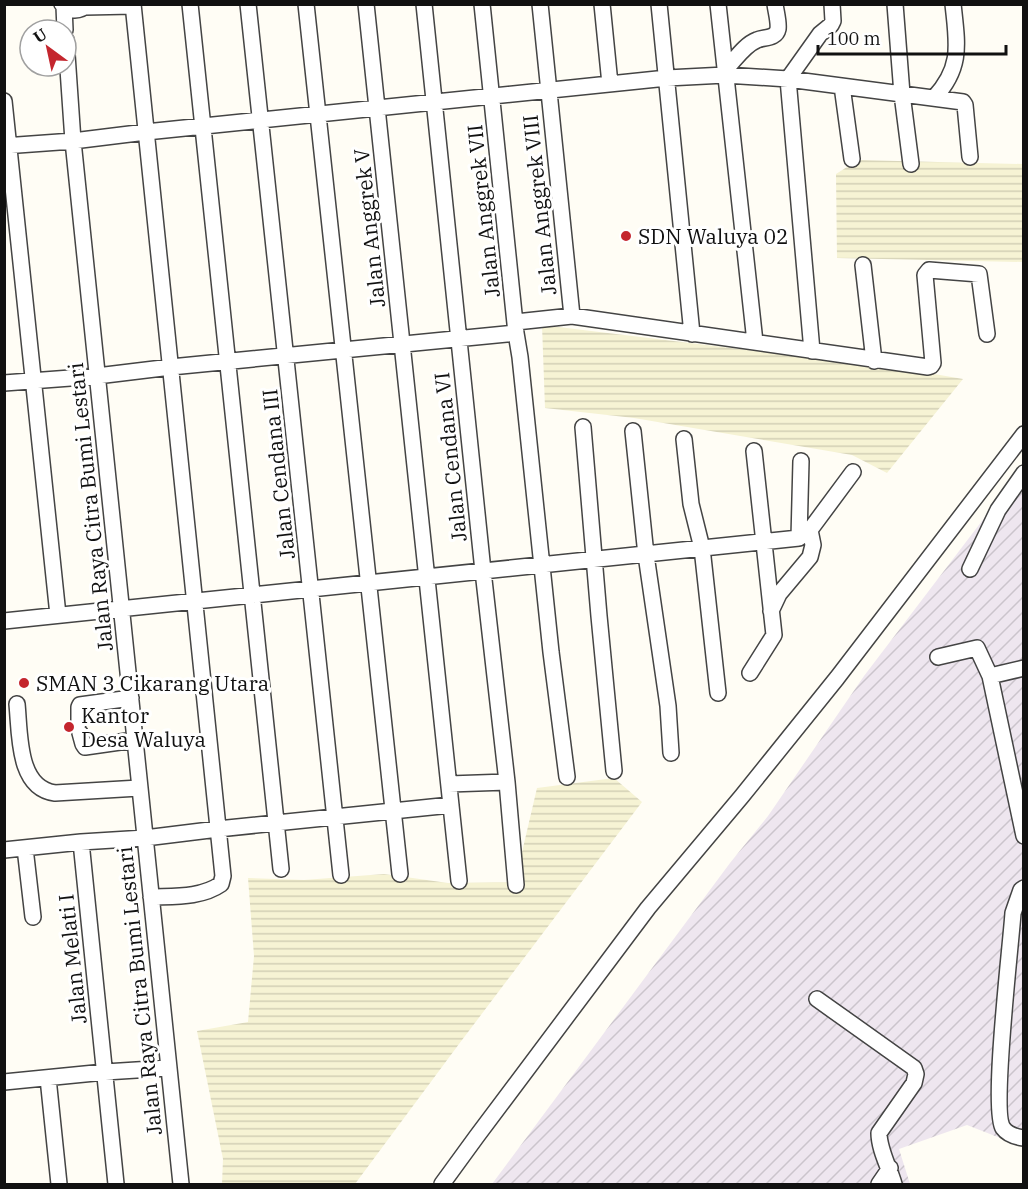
<svg xmlns="http://www.w3.org/2000/svg" width="1028" height="1189" font-family="'IBM Plex Serif',serif">
  <style>
    .industrial { fill: url(#industrial-furrows) }
    .farmland { fill: url(#farmland-rules) }
    .lines { fill: none; stroke-linecap: round; stroke-linejoin: round }
    .minor-casing { stroke: #444; stroke-width: 18 }
    .minor { stroke: #fff; stroke-width: 15 }
    .poi-dot { fill: #c4262e; stroke: #fff; stroke-width: 2 }
    .labels { text-anchor: middle; dominant-baseline: central; stroke-width: 6; stroke-linejoin: round; paint-order: stroke }
    .street-label { font-size: 21px; fill: #111; stroke: #fff }
    .poi-label { font-size: 21px; fill: #111; stroke: #fff; text-anchor: start }
  </style>
  <defs>
    <pattern id="industrial-furrows" width="10" height="10" patternUnits="userSpaceOnUse" patternTransform="scale(1.5)"><rect width="10" height="10" fill="#eee6ef"/><path d="M-1 1l2-2M0 10L10 0M9 11l2-2" fill="none" stroke="#cbc4cc"/></pattern>
    <pattern id="farmland-rules" width="6" height="5" patternUnits="userSpaceOnUse" patternTransform="scale(1.5)"><rect width="6" height="5" fill="#f6f3d4"/><path d="M0 2.5h6" fill="none" stroke="#d2cfb5"/></pattern>
  </defs>
  <rect width="100%" height="100%" fill="#fffdf5"/>
  <path class="industrial" d="M1023 467V1147L967 1125 899 1149 910 1184H492L730 863 768 816 864 676Z"/>
  <path class="farmland" d="M858 160 1023 164V262L837 258 836 174Z
    M542 325 911 370 963 379 887 473 852 455 634 418 545 408Z
    M614 778 642 802 459 1044 355 1184H222L223 1159 197 1031 248 1022 254 956 248 878 304 880 384 874 448 883 515 882 537 788Z"/>
  <g class="lines">
    <defs>
      <path id="minor" d="M62 4C70 12 80 12 88 4
        M133 4 223 876 221 884C201 898 174 896 151 897
        M190 4 281 869
        M248 4 341 875
        M306 4 400 874
        M366 4 459 881
        M424 4 483 571 507 782 516 885
        M482 4 516 333 520 357 551 652 567 777
        M540 4 572 316
        M602 4 610 84
        M659 4 692 334
        M718 4 755 342
        M895 4 902 94 911 164
        M64 6 65 30
        M85 7 133 6
        M66 40 73 141 181 1184
        M725 70C735 60 744 45 757 40 764 37 776 39 778 29 779 22 776 12 775 4
        M842 86 852 159
        M934 98C963 67 957 43 953 4
        M4 101 58 615
        M4 146 73 141 146 132 667 78 725 75 788 79 963 102 965 105 970 157
        M863 265 874 361
        M516 322 572 316 928 367 931 366 933 363 925 275 929 270 979 274 987 334
        M812 351 788 79 820 34 831 25 833 21 832 4
        M4 383 97 376 171 367 516 333
        M583 427 599 616 614 771
        M633 431 646 555 668 706 671 753
        M684 439 691 504 702 548 718 693
        M799 538 801 461
        M970 569 998 510 1024 473
        M771 611 779 594 810 557 813 545 810 530 853 472
        M4 621 799 538 810 530
        M938 657 977 648 990 676 1024 836
        M750 673 774 635 754 451
        M990 676 1024 668
        M17 704C20 733 17 788 55 793L139 788
        M79 722V707L80 705 131 698
        M80 733 83 744 85 747 134 740
        M449 784 507 782
        M81 842 116 1184
        M25 848 33 917
        M4 850 81 842 145 838 218 829 451 805
        M1024 888 1021 890 1013 913C1011 944 991 1111 1003 1128 1008 1135 1016 1137 1024 1138
        M817 999 914 1068 916 1074 914 1083 879 1133C879 1150 890 1169 894 1184
        M48 1078 59 1184
        M4 1082 105 1072 168 1068
        M442 1184 477 1136 648 908 742 796 837 678 1024 434
        M879 1184 890 1168"/>
    </defs>
    <use href="#minor" class="minor-casing"/>
    <use href="#minor" class="minor"/>
  </g>
  <g class="poi-dot">
    <circle cx="626" cy="236" r="6"/>
    <circle cx="24" cy="683" r="6"/>
    <circle cx="69" cy="727" r="6"/>
  </g>
  <g class="labels">
    <g class="street-label">
      <text transform="translate(539 205) rotate(-96)">Jalan Anggrek VIII</text>
      <text transform="translate(483 211) rotate(-96)">Jalan Anggrek VII</text>
      <text transform="translate(369 228) rotate(-96)">Jalan Anggrek V</text>
      <text transform="translate(450 457) rotate(-96)">Jalan Cendana VI</text>
      <text transform="translate(278 474) rotate(-96)">Jalan Cendana III</text>
      <text transform="translate(90 507) rotate(-96)">Jalan Raya Citra Bumi Lestari</text>
      <text transform="translate(72 959) rotate(-96)">Jalan Melati I</text>
      <text transform="translate(139 991) rotate(-96)">Jalan Raya Citra Bumi Lestari</text>
    </g>
    <g class="poi-label">
      <text x="638" y="236">SDN Waluya 02</text>
      <text x="36" y="683">SMAN 3 Cikarang Utara</text>
      <text x="81" y="715">Kantor<tspan x="81" dy="24">Desa Waluya</tspan></text>
    </g>
  </g>
  <rect width="1028" height="1189" fill="none" stroke="#111111" stroke-width="12"/>
  <g transform="translate(48 48) rotate(327)"><circle r="28" fill="#ffffff" stroke="#a0a0a0" stroke-width="1.5"/>
  <path d="M0-4.5L10 22L0 15L-10 22Z" fill="#c4262e"/>
  <text y="-9" font-size="16" font-weight="bold" text-anchor="middle" fill="#111111">U</text>
  </g>
  <path d="M818 45v9h188v-9" fill="none" stroke="#111111" stroke-width="3"/>
  <text x="827" y="45" font-size="18" fill="#111111" stroke="#ffffff" stroke-width="4.5" paint-order="stroke">100 m</text>
</svg>
